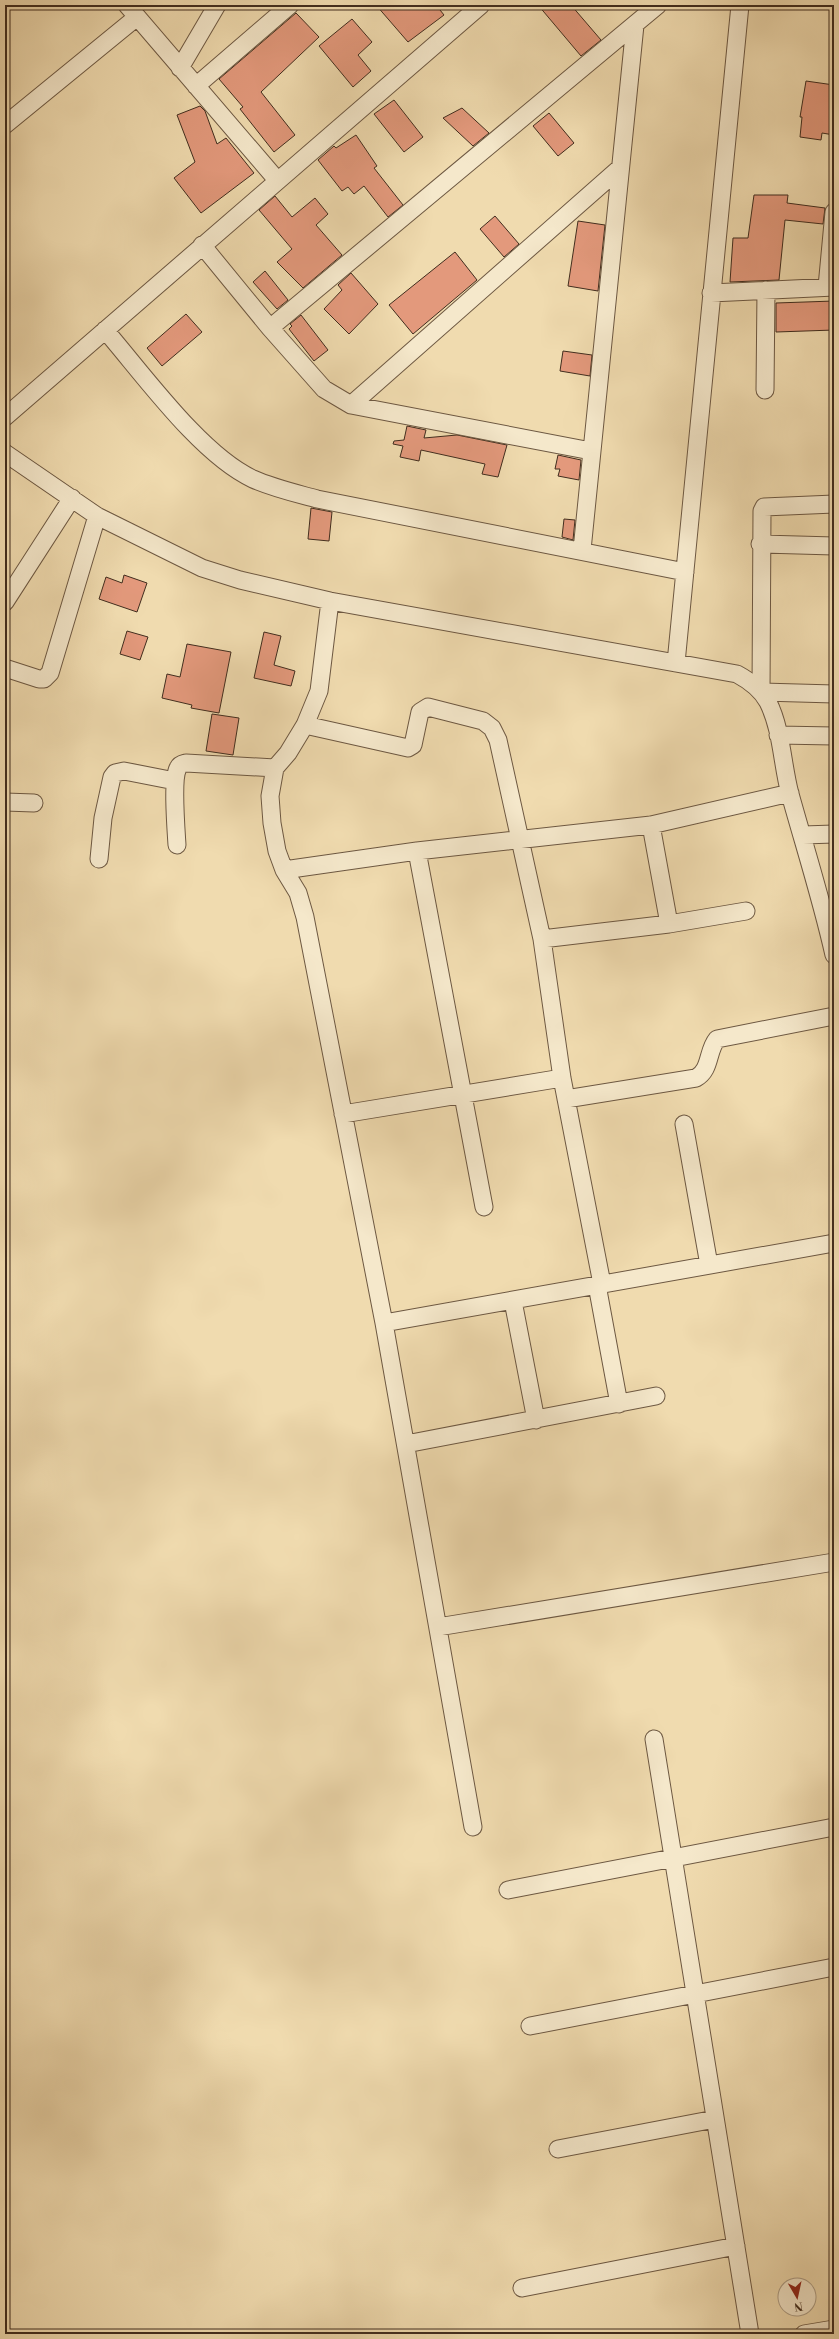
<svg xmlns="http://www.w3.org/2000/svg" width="839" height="2339" font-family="'Libre Bodoni',serif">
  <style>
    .building { fill: #e3997c; stroke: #412d1e }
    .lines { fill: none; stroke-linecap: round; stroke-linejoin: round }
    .street-casing { stroke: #6d5842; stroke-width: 19 }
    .street { stroke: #f5e8cb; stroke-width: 17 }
  </style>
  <rect width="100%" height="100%" fill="#f0dbaf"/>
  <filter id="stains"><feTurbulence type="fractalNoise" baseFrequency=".005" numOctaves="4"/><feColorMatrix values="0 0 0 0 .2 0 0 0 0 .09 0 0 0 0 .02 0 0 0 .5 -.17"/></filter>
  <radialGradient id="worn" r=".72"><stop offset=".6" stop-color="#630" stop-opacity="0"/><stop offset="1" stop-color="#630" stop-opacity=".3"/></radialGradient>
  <path class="building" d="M376 5H436L444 15 408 42Z
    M538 5H571L601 40 581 56Z
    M296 13 319 37 261 92 295 135 274 152 240 109 243 107 219 79Z
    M352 19 372 42 358 55 371 71 353 87 319 46Z
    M806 81 834 85V135L822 133 821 140 800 137 802 117H800Z
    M394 100 423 137 404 152 374 114Z
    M200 106 205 111 217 144 226 138 254 173 201 213 174 178 195 162 177 115Z
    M462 108 489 133 473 146 443 118Z
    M549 113 574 143 558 156 533 126Z
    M356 135 377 166 374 168 403 205 388 217 364 186 354 194 348 187 342 191 318 160 334 146 336 148Z
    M754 195H788L787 203 825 208 823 224 785 220 779 280 730 282 733 238H748Z
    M275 196 292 217 315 198 328 214 316 225 342 255 303 288 277 262 292 249 259 210Z
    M495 216 519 244 504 257 480 229Z
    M578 221 605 225 598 291 568 286Z
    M455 252 477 280 413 334 389 305Z
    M265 271 288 300 277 309 253 282Z
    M351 273 378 304 349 334 324 309 342 290 338 285Z
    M834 301V330L776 332V303Z
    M186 314 202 332 162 366 147 348Z
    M301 315 328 350 314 361 289 329 292 326 290 324Z
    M563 351 592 355 590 376 560 371Z
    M407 426 426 430 424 438 457 435 507 445 498 477 482 474 485 464 421 450 419 461 400 457 403 446 393 444 394 441 404 440Z
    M558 455 581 460 579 480 558 476 560 469H555Z
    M311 508 332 512 329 541 308 539Z
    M564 519 575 520 573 540 562 537Z
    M124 575 147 583 137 612 99 599 106 577 122 583Z
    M127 631 148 637 140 660 120 654Z
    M264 632 281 636 274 665 295 671 291 686 254 678Z
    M187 644 231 652 219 713 191 708 192 705 162 698 167 674 180 677Z
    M212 714 239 718 233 755 206 751Z"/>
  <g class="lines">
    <defs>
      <path id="street" d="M127 5 277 180
        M180 68 217 5
        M196 86 290 5
        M5 125 137 17
        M202 245 270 328 324 389 351 405 591 451
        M827 287 834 212
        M711 293 834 287
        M270 328 658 5
        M105 330C143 374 201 455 253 479 273 488 295 493 317 499L685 572
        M765 390 766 290
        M351 405 620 168
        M5 417 481 5
        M5 453 97 516 202 568 240 580 330 601 737 674C750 681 761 689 768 702 782 730 782 764 790 794 805 848 822 901 834 955
        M834 504 764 507 762 511 761 692 834 694
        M760 544 834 546
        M582 550 635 25
        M330 601 319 691 305 725 288 753 275 768 270 796 272 823 277 851 284 870 298 893 305 917 384 1323 473 1827
        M5 602 72 498
        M676 663 740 5
        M5 668 39 679H44L50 673 97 516
        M305 725 408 748 413 745 420 712 428 707 483 721 492 728 498 740 542 939 562 1078 602 1284
        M778 735 834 736
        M5 802 34 803
        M651 825 669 924
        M803 835 834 834
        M177 845C176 829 172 779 178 768 180 764 182 764 186 763L275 768
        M417 851 484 1207
        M99 859 103 818 112 777 115 773 124 771 175 781
        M284 870 417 851 651 825 790 793
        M542 939 669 924 746 911
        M566 1099 696 1078C711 1070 707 1051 717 1039L834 1016
        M343 1114 562 1078
        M684 1124 709 1265
        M597 1285 619 1404
        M513 1301 536 1420
        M384 1323 834 1243
        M406 1444 656 1396
        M438 1627 834 1562
        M654 1739 750 2334
        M508 1890 834 1827
        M530 2026 834 1967
        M558 2149 715 2119
        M522 2288 736 2246
        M804 2334 834 2329"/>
    </defs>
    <use href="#street" class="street-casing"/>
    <use href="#street" class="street"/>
  </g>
  <rect width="839" height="2339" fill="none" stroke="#f0dbaf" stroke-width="20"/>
  <rect x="6" y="6" width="827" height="2327" fill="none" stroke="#412d1e" stroke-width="2"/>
  <rect x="10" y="10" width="819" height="2319" fill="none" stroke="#412d1e"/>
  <g transform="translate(797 2297) rotate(171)"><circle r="19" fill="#f5e8cb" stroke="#ad9d86"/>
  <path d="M0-3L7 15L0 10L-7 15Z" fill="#8f2418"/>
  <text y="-6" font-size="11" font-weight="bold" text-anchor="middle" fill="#412d1e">N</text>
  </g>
  <rect width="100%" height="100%" filter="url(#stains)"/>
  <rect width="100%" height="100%" fill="url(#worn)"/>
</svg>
